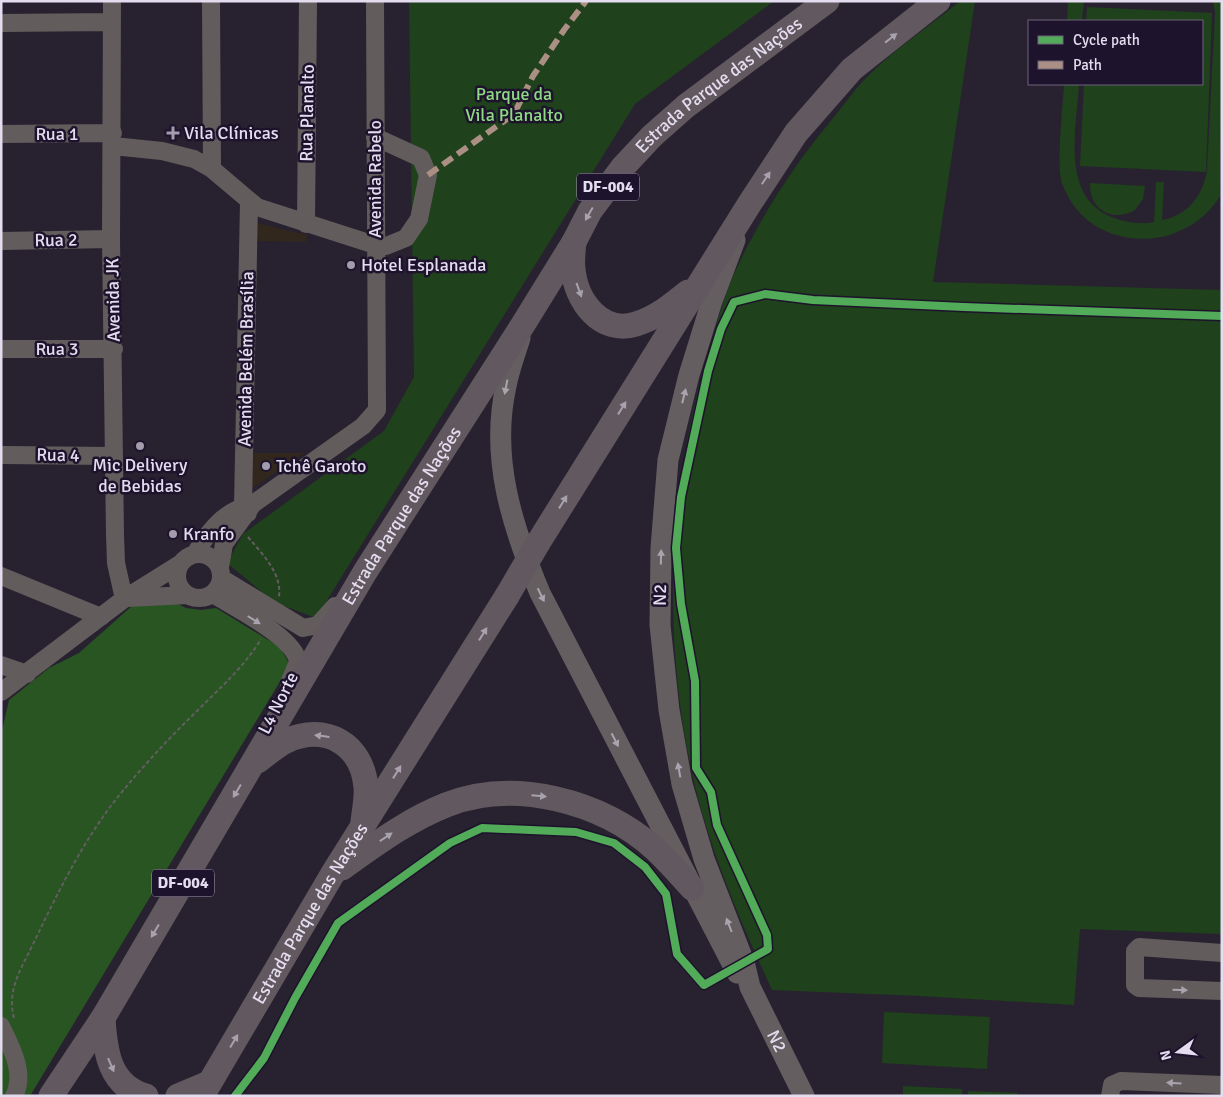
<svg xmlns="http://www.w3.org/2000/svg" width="1223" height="1097" font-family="Signika,sans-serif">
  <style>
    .commercial { fill: #31271c }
    .green { fill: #1f411b }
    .forest { fill: #285522 }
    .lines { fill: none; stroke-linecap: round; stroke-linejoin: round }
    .path { stroke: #635e61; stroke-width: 2; stroke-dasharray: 4 2.5; stroke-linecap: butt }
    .minor { stroke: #625d5c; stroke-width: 18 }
    .major { stroke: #645e60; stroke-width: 21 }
    .highway { stroke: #61595f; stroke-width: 25 }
    .highway-bridge { stroke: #61595f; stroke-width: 25 }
    .quiet { stroke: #ac8f84; stroke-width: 6; stroke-dasharray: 12 6; stroke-linecap: butt }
    .cycleway-casing { stroke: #1e132c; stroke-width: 11 }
    .cycleway { stroke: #51ab58; stroke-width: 8 }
    .oneway { fill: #a8a2ae }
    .oneway2 { fill: #aaa4af }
    .oneway3 { fill: #a9a3ad }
    .poi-dot { fill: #a29cac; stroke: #1e132c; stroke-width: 2 }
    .labels { text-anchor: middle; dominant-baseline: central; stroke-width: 5; stroke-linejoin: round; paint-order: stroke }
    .shield { fill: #1e132c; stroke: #a8a0b4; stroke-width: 1 }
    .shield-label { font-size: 16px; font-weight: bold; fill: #e3ddef }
    .street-label { font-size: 18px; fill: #e3ddef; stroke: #1e132c }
    .park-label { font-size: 18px; fill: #8ed983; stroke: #1e132c }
    .poi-label { font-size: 18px; fill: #e3ddef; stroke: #1e132c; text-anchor: start }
  </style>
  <rect width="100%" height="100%" fill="#282230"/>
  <path class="commercial" d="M257 223 307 235 306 242 257 241Z
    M253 453H305L252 488Z"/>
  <path class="green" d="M409 1H774L635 104 316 618 274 602 227 563 243 534 384 431 414 377Z
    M960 1H975L933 282 1222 290V934L1080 929 1074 1005 920 996 772 990C740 920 709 849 692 773 662 634 668 489 708 353 716 327 723 299 734 274 760 217 794 165 834 117 845 104 854 90 866 78 892 51 930 26 960 1Z
    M1068 1H1084L1082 21H1067Z
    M1213 1H1222L1220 196C1183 257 1086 253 1062 183 1056 166 1063 105 1064 84H1079C1077 126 1060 194 1109 216 1123 222 1139 225 1154 222L1156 182H1164L1162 220C1189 215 1203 195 1207 170L1215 13Z
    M1087 7 1212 13 1206 172 1080 166 1084 84H1202V21H1086Z
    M1090 183 1145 186 1143 199 1135 210C1112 223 1089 209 1090 183Z
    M884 1012 990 1017 987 1069 882 1063Z
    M903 1086 962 1089V1096H903Z
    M968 1091 1017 1093V1096H968Z"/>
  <path class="forest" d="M172 601 186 608 201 610 216 608 280 647 290 665 30 1096H1V735L9 700 49 668 79 653 133 605Z"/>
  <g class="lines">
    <path class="path" d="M248 537C263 555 282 573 279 597
      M14 1018C6 989 23 966 35 940 59 890 85 837 121 793 145 764 171 736 198 710 221 687 244 667 261 639"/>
    <path class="minor" d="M112 1 111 239 115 535 116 563 124 599
      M211 1 212 169
      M1 23 111 22
      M1 134 113 133
      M113 146 162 151 194 159 212 169 257 207 375 245 386 246 406 238 419 219 428 175 421 158 375 137
      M306 224 308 1
      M1 241 111 239
      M1 349H114
      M1 455 114 456
      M248 513 243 507 249 202
      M177 576a22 22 0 1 1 44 0a22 22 0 1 1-44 0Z
      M195 554C209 530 225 510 253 504
      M220 567 224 544 253 504 363 426 377 410 375 1
      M1 576 101 617
      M221 578 303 628 318 625 335 606
      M213 594C233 607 295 637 298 662L289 683
      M127 598 188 595
      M1 665 27 674
      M1 692 124 599 180 564
      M1222 953 1139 947 1135 951V985L1139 988 1222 991
      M1 1026C11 1047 26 1073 14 1096
      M1110 1096 1112 1085 1121 1081 1222 1085"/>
    <g class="major">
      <path id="s1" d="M735 240 712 301 689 375 668 460 661 548 660 625 669 710 682 784 704 859 744 962 750 987 804 1096"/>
      <path d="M520 338C515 354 509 370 506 386 490 458 512 526 540 593L737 973"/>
    </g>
    <g class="highway">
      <path d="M574 242C573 251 572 261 573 269 576 301 601 335 636 324 656 318 672 305 688 292"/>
      <path d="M538 543 750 203 796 133 852 69 938 1"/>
      <path d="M258 761C267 754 276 746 286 741 326 723 362 744 366 787 367 799 364 811 363 822"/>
      <path d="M342 868C376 844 408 820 446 805 514 778 602 801 655 849 668 861 680 875 692 888"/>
      <path d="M103 1018C105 1051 109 1086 146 1096"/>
      <path id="s2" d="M51 1096 103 1018 365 572 524 323 574 242 590 211 623 167 652 136 686 106 827 1"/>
      <path d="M178 1096 209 1083"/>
      <path id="s3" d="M202 1096 332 875 507 596"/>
    </g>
    <path class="highway-bridge" d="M507 596 538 543"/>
    <path class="quiet" d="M428 175 514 114 533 76 564 30 586 1"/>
    <defs>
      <path id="cycleway" d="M235 1096 264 1058 295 998 338 923 450 843 482 828 576 832 614 843 645 867 666 894 677 954 704 985 768 949 767 935 717 825 711 792 696 768 695 681 681 604 676 548 681 497 708 371 721 329 734 302 765 294 813 300 964 307 1222 316"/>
    </defs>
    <use href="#cycleway" class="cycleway-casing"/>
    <use href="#cycleway" class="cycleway"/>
  </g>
  <defs><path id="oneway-solid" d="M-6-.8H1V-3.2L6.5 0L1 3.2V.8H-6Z" transform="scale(1.25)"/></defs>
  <g class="oneway">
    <use href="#oneway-solid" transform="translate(891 38) rotate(-38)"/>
    <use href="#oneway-solid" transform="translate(766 178) rotate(-56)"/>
    <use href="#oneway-solid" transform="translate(589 214) rotate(120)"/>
    <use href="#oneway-solid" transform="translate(579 290) rotate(70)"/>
    <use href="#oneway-solid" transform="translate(622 408) rotate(-58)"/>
    <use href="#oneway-solid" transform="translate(563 502) rotate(-58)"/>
    <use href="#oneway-solid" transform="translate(483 634) rotate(-58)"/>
    <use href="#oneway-solid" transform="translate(322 736) rotate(-173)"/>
    <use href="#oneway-solid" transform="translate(397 772) rotate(-58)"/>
    <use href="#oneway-solid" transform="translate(237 791) rotate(121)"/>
    <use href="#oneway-solid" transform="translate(539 796) rotate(5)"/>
    <use href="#oneway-solid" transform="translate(386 837) rotate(-34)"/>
    <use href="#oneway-solid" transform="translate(155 931) rotate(121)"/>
    <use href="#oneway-solid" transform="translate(234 1041) rotate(-59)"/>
    <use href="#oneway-solid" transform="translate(111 1065) rotate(67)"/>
  </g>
  <g class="oneway2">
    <use href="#oneway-solid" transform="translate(506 387) rotate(101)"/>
    <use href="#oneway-solid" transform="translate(684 396) rotate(-76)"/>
    <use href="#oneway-solid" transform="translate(661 557) rotate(-89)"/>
    <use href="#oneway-solid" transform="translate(541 595) rotate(64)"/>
    <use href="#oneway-solid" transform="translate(615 740) rotate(63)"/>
    <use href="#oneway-solid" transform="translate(679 770) rotate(-100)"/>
    <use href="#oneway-solid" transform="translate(729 925) rotate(-111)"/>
  </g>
  <g class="oneway3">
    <use href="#oneway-solid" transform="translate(254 620) rotate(32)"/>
    <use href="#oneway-solid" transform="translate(1180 990) rotate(2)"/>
    <use href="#oneway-solid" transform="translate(1174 1083) rotate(-177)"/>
  </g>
  <g class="poi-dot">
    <path d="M170.5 125.5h5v5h5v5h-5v5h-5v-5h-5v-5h5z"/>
    <circle cx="351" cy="265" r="5"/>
    <circle cx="140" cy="446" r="5"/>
    <circle cx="266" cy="466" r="5"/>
    <circle cx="173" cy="534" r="5"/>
  </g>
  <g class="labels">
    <g class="shield">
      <rect x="577" y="173.5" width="62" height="27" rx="4"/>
      <rect x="152" y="869.5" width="62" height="27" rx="4"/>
    </g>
    <g class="shield-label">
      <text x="608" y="187">DF-004</text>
      <text x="183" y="883">DF-004</text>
    </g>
    <g class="street-label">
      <text stroke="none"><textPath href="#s2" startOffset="1218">Estrada Parque das Nações</textPath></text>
      <text transform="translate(307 113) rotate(-89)">Rua Planalto</text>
      <text x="57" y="134">Rua 1</text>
      <text transform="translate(375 179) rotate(-90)">Avenida Rabelo</text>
      <text transform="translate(56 240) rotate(-1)">Rua 2</text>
      <text transform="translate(113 300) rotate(-91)">Avenida JK</text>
      <text x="57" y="349">Rua 3</text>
      <text transform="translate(246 359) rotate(-89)">Avenida Belém Brasília</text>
      <text transform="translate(58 455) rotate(1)">Rua 4</text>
      <text stroke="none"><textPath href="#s2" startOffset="678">Estrada Parque das Nações</textPath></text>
      <text transform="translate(660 595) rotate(-89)">N2</text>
      <text transform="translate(278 703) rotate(-63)">L4 Norte</text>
      <text stroke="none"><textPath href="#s3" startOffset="212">Estrada Parque das Nações</textPath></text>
      <text stroke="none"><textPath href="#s1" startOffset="831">N2</textPath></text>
    </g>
    <g class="park-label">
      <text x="514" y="94">Parque da<tspan x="514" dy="21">Vila Planalto</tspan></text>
    </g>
    <g class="poi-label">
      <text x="184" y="133">Vila Clínicas</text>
      <text x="361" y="265">Hotel Esplanada</text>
      <text x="140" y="465" text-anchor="middle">Mic Delivery<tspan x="140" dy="21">de Bebidas</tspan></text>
      <text x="276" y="466">Tchê Garoto</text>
      <text x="183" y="534">Kranfo</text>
    </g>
  </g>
  <rect width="1223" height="1097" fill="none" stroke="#e3ddef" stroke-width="5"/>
  <rect x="1028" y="20" width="175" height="65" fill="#1e132c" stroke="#6d647a"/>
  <rect x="1038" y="36" width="25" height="8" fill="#51ab58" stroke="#6d647a"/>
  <text x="1073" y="45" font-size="15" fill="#e3ddef">Cycle path</text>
  <rect x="1038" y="61" width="25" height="8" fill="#ac8f84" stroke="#6d647a"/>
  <text x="1073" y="70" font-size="15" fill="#e3ddef">Path</text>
  <g transform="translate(1178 1052) rotate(255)" stroke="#1e132c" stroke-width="4" paint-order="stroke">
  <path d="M0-4L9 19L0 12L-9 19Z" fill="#e3ddef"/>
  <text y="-8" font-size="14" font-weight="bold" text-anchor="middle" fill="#e3ddef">N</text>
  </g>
</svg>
